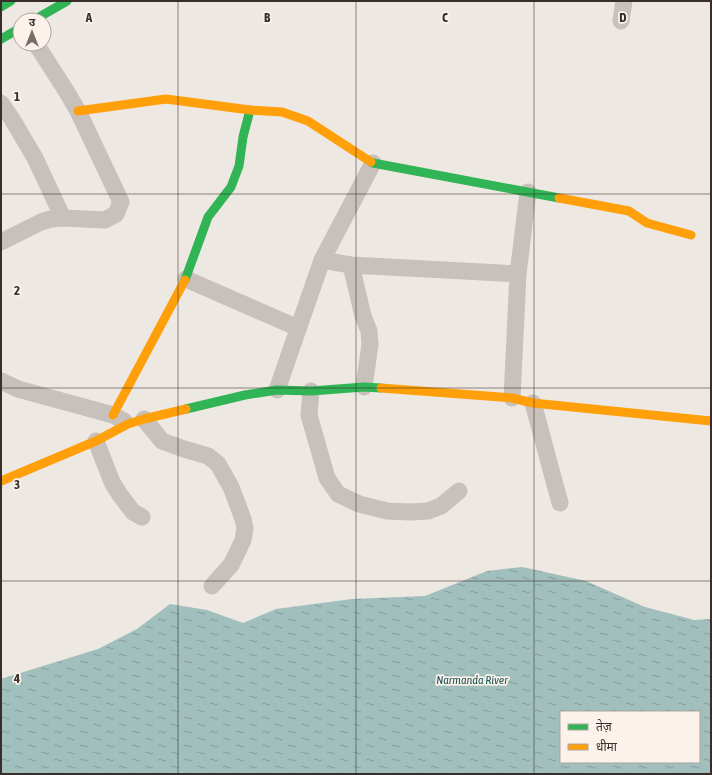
<svg xmlns="http://www.w3.org/2000/svg" width="712" height="775" font-family="'Asap Condensed','Noto Sans Devanagari',sans-serif">
  <style>
    .water { fill: url(#water-ripples); fill-rule: evenodd }
    .lines { fill: none; stroke-linecap: round; stroke-linejoin: round }
    .street { stroke: #c7c0bb; stroke-width: 17 }
    .fast { stroke: #30b455; stroke-width: 9 }
    .slow { stroke: #ff9f0a; stroke-width: 9 }
    .grid { fill: none; stroke: #382d2a; stroke-width: 1; stroke-opacity: 0.55 }
    .labels { text-anchor: middle; dominant-baseline: central; stroke-width: 3.5; stroke-linejoin: round; paint-order: stroke }
    .water-label { font-size: 12px; font-style: italic; fill: #205858; stroke: #faf2eb }
    .grid-label { font-size: 13px; text-anchor: middle; font-weight: bold; fill: #382d2a; stroke: #faf2eb; stroke-width: 3.5; stroke-linejoin: round; paint-order: stroke }
  </style>
  <defs>
    <pattern id="water-ripples" width="26" height="14" patternUnits="userSpaceOnUse"><rect width="26" height="14" fill="#a0bfbd"/><path d="M2 4q2-2 4 0t4 0M15 11q2-2 4 0t4 0" fill="none" stroke="#839c9a"/></pattern>
  </defs>
  <rect width="100%" height="100%" fill="#eee8e2"/>
  <path class="water" d="M522 567 586 581 645 607 694 620 711 619V774H1V679L98 649 137 629 170 604 207 610 243 623 276 609 352 599 425 596 487 571ZM561 712H699V762H561Z"/>
  <g class="lines">
    <path class="street" d="M621 21 624 1
      M1 103 12 119 35 158 63 218
      M1 242 41 222 51 219 63 218 105 220 116 214 121 202 78 111 65 89 36 44
      M322 260 351 265 518 274
      M351 265 363 316 369 331 370 344 364 387
      M186 279 298 328
      M1 381 18 389 113 415 124 421
      M277 390 322 260 373 163
      M311 391 309 415 327 478 338 494 359 504 387 511 410 512 428 511 441 506 459 491
      M512 398 518 274 528 192
      M533 403 560 503
      M144 419 162 441 184 449 208 456 218 464 231 487 243 519 245 528 243 540 236 555 231 565 212 586
      M96 441 112 482 120 495 133 512 142 517"/>
    <path class="fast" d="M1 7 11 1
      M34 20 67 1
      M1 39 20 28
      M371 162 373 163 559 198
      M185 280 208 217 231 187 239 166 243 137 250 110
      M186 409 245 395 277 390 311 391 364 387 381 388"/>
    <path class="slow" d="M78 111 166 99 250 110 282 112 308 121 371 162
      M559 198 629 211 647 223 691 235
      M381 388 512 398 533 403 711 421
      M113 415 185 280
      M1 481 96 441 128 424 144 419 186 409"/>
  </g>
  <path class="grid" d="M178 1V774M356 1V774M534 1V774M1 194H711M1 388H711M1 581H711"/>
  <g class="labels">
    <g class="water-label">
      <text x="472" y="680">Narmanda River</text>
    </g>
  </g>
  <g class="grid-label">
    <text x="89" y="22">A</text>
    <text x="267" y="22">B</text>
    <text x="445" y="22">C</text>
    <text x="623" y="22">D</text>
    <text x="17" y="101">1</text>
    <text x="17" y="295">2</text>
    <text x="17" y="489">3</text>
    <text x="17" y="683">4</text>
  </g>
  <rect width="712" height="775" fill="none" stroke="#382d2a" stroke-width="4"/>
  <rect x="560" y="711" width="140" height="52" fill="#faf2eb" stroke="#aca39e"/>
  <rect x="568" y="724" width="20" height="6" fill="#30b455" stroke="#aca39e"/>
  <text x="596" y="731" font-size="12" fill="#382d2a">तेज़</text>
  <rect x="568" y="744" width="20" height="6" fill="#ff9f0a" stroke="#aca39e"/>
  <text x="596" y="751" font-size="12" fill="#382d2a">धीमा</text>
  <g transform="translate(32 32)"><circle r="19" fill="#faf2eb" stroke="#aca39e"/>
  <path d="M0-3L7 15L0 10L-7 15Z" fill="#786e6a"/>
  <text y="-6" font-size="11" font-weight="bold" text-anchor="middle" fill="#382d2a">उ</text>
  </g>
</svg>
